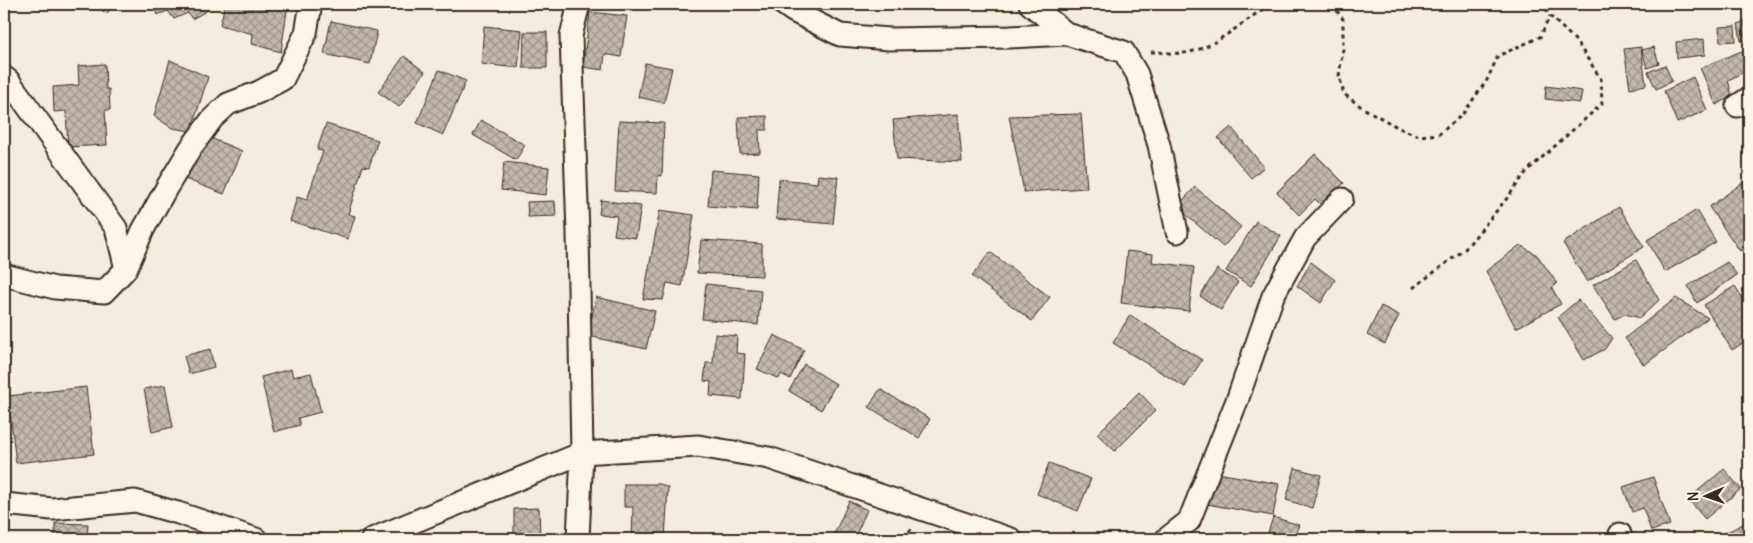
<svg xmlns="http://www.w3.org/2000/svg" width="1753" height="543" font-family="Delius,sans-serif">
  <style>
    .building { fill: url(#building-cross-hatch); stroke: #3b2a1e }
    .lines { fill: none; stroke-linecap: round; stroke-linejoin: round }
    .street-casing { stroke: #3b2a1e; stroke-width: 25 }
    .path { stroke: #3b2a1e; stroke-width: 3; stroke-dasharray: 4 4; stroke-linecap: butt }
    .street { stroke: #fcf5e5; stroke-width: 21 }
  </style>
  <defs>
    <pattern id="building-cross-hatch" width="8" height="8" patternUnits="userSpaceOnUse" patternTransform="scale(1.25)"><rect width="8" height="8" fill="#c3b9aa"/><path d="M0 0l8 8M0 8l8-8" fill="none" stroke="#a0978a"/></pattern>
  </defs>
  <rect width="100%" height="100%" fill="#f4eddd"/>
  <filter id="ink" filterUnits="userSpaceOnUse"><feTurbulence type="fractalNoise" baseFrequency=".02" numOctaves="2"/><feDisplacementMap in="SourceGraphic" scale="10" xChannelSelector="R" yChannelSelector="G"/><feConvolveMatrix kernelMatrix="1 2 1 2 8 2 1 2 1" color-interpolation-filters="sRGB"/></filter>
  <g filter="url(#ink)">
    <path class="building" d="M96 4H116L106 14Z
      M152 4H204L208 10 192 19 188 13 174 19 168 11 157 15Z
      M225 4H288L281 52 252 44 253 34 220 25Z
      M485 4H537L538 5 485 7Z
      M590 12 627 16 621 57 605 54 603 70 583 67Z
      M1749 19V39L1741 41 1738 24Z
      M331 21 377 31 370 64 324 54Z
      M484 26 522 30 518 68 481 64Z
      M1735 26 1736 41 1720 42 1719 27Z
      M524 32H547V68H523Z
      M1704 39 1705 55 1677 58 1676 42Z
      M1641 47 1646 85 1630 88 1624 49Z
      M1654 47 1659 64 1647 68 1642 50Z
      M1749 48V70L1728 80 1732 96 1716 105 1700 68Z
      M404 56 425 72 399 107 378 92Z
      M170 60 208 77 191 131 172 128 154 116Z
      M645 63 672 68 664 103 638 97Z
      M105 64 106 89H109L110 110H105L107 145 68 147 66 111 54 112 53 87 79 85 78 66Z
      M1665 65 1672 81 1656 89 1648 72Z
      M439 70 466 81 443 135 417 123Z
      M1693 77 1707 110 1677 123 1664 91Z
      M1546 86 1582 91 1580 103 1545 99Z
      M958 114 962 162 897 159 893 120Z
      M1081 114 1087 188 1024 192 1009 116Z
      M767 116V130H759L760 153 740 154 738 117Z
      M481 120 525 145 516 160 473 135Z
      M619 121 664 123 662 176 658 175 657 193 615 191Z
      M326 124 378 140 369 167 363 166 348 214 355 216 348 239 290 221 297 197 307 200 323 151 317 150Z
      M1231 127 1264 167 1251 178 1218 138Z
      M203 135 242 151 224 194 185 179Z
      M1315 154 1344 183 1321 205 1315 199 1299 215 1277 192Z
      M504 162 549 167 546 195 501 190Z
      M711 170 759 174 757 210 708 206Z
      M818 175 838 177 833 224 776 219 779 179 817 183Z
      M1748 179 1749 181V245L1740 251 1709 207Z
      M1195 187 1241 227 1223 247 1177 207Z
      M601 200 641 206 636 238 614 235 617 216 599 214Z
      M555 201 556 216 528 217 527 202Z
      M1619 207 1644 247 1587 282 1563 243Z
      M660 210 694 215 682 286 667 283 663 300 643 299Z
      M1697 210 1716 242 1665 272 1647 240Z
      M1256 221 1281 236 1251 286 1226 271Z
      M701 240 762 244V276L697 273Z
      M1520 245 1537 255 1557 283 1552 288 1561 304 1516 328 1486 271Z
      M1127 251 1153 254 1152 262 1194 267 1189 311 1121 303Z
      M990 252 1050 297 1032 321 972 276Z
      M1636 260 1659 300 1640 318 1625 314 1615 319 1593 285Z
      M1311 262 1335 280 1321 303 1297 286Z
      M1727 262 1737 275 1697 303 1688 286Z
      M1217 269 1238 282 1221 310 1200 296Z
      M706 284 761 290 758 325 702 319Z
      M1735 286 1749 308V339L1732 350 1704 305Z
      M596 297 655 311 646 349 588 336Z
      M1676 298 1708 318 1644 365 1625 338Z
      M1578 300 1612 338 1605 349 1584 360 1558 317Z
      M1381 306 1399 315 1385 344 1367 335Z
      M1130 315 1202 360 1185 387 1113 343Z
      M715 334 737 336 736 353 745 354 742 399 710 396 711 382 704 381 706 363H713Z
      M774 335 804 350 790 379 781 374 779 379 757 369Z
      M210 349 214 367 189 374 184 356Z
      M804 364 836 384 821 410 789 391Z
      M291 369 293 377 311 373 321 412 298 418 300 425 274 432 261 377Z
      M165 385 173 427 152 432 144 389Z
      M86 387 94 454 16 463 8 396Z
      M880 389 930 419 919 438 869 407Z
      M1139 392 1156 410 1115 451 1097 434Z
      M1749 442V460L1742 446Z
      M1049 463 1091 479 1078 511 1037 494Z
      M1295 468 1321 475 1312 508 1286 500Z
      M1724 469 1741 489 1705 519 1688 499Z
      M1212 472 1279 484 1273 516 1207 504Z
      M1653 477 1670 525 1651 531 1643 508 1632 512 1623 487Z
      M624 484H660L668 488 665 539H632L633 507H624Z
      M849 501 867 510 854 539H832Z
      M539 508 540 539H514V509Z
      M1273 517 1299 525 1294 539H1266Z
      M1749 521V539H1713Z
      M55 523 88 524 87 539H55Z"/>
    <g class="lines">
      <defs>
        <path id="street" d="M783 4 793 11 840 35 889 39 1010 37 1067 34
          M1030 4 1067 34 1124 52 1137 74 1159 145 1177 232
          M4 77 9 81 116 228 126 269 104 292 55 288 4 275
          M1737 106 1749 98
          M126 269 143 230 167 187 190 149 212 119 228 104 259 92 283 79 306 33 311 4
          M4 504 52 509 135 501 178 513 256 539
          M1620 534 1621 539
          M372 539 582 453 698 446 769 458 1011 539
          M578 539 582 453 578 233 571 36 579 4
          M1166 539 1189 521 1238 398 1273 296 1305 238 1342 199"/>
      </defs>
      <use href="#street" class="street-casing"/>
      <path class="path" d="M1332 4 1343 19V49L1339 76 1344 94 1363 108 1399 128 1419 136 1439 134 1462 115 1487 80 1498 56 1540 37 1550 16
        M1151 52C1164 52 1178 55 1190 52 1218 46 1247 18 1271 4
        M1413 288 1465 249 1508 197 1527 171 1602 104 1601 79 1576 41 1550 16 1543 4
        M905 539 911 529"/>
      <use href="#street" class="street"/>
    </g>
  </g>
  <rect width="1753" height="543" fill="none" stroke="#fcf5e5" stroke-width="20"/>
  <rect x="10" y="10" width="1733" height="523" fill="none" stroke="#3b2a1e" stroke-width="2" filter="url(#ink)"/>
  <g transform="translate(1706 496) rotate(268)" stroke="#fcf5e5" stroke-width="4" paint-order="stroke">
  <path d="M0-4L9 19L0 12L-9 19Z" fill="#3b2a1e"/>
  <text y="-8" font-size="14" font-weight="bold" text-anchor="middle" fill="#3b2a1e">N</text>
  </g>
</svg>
